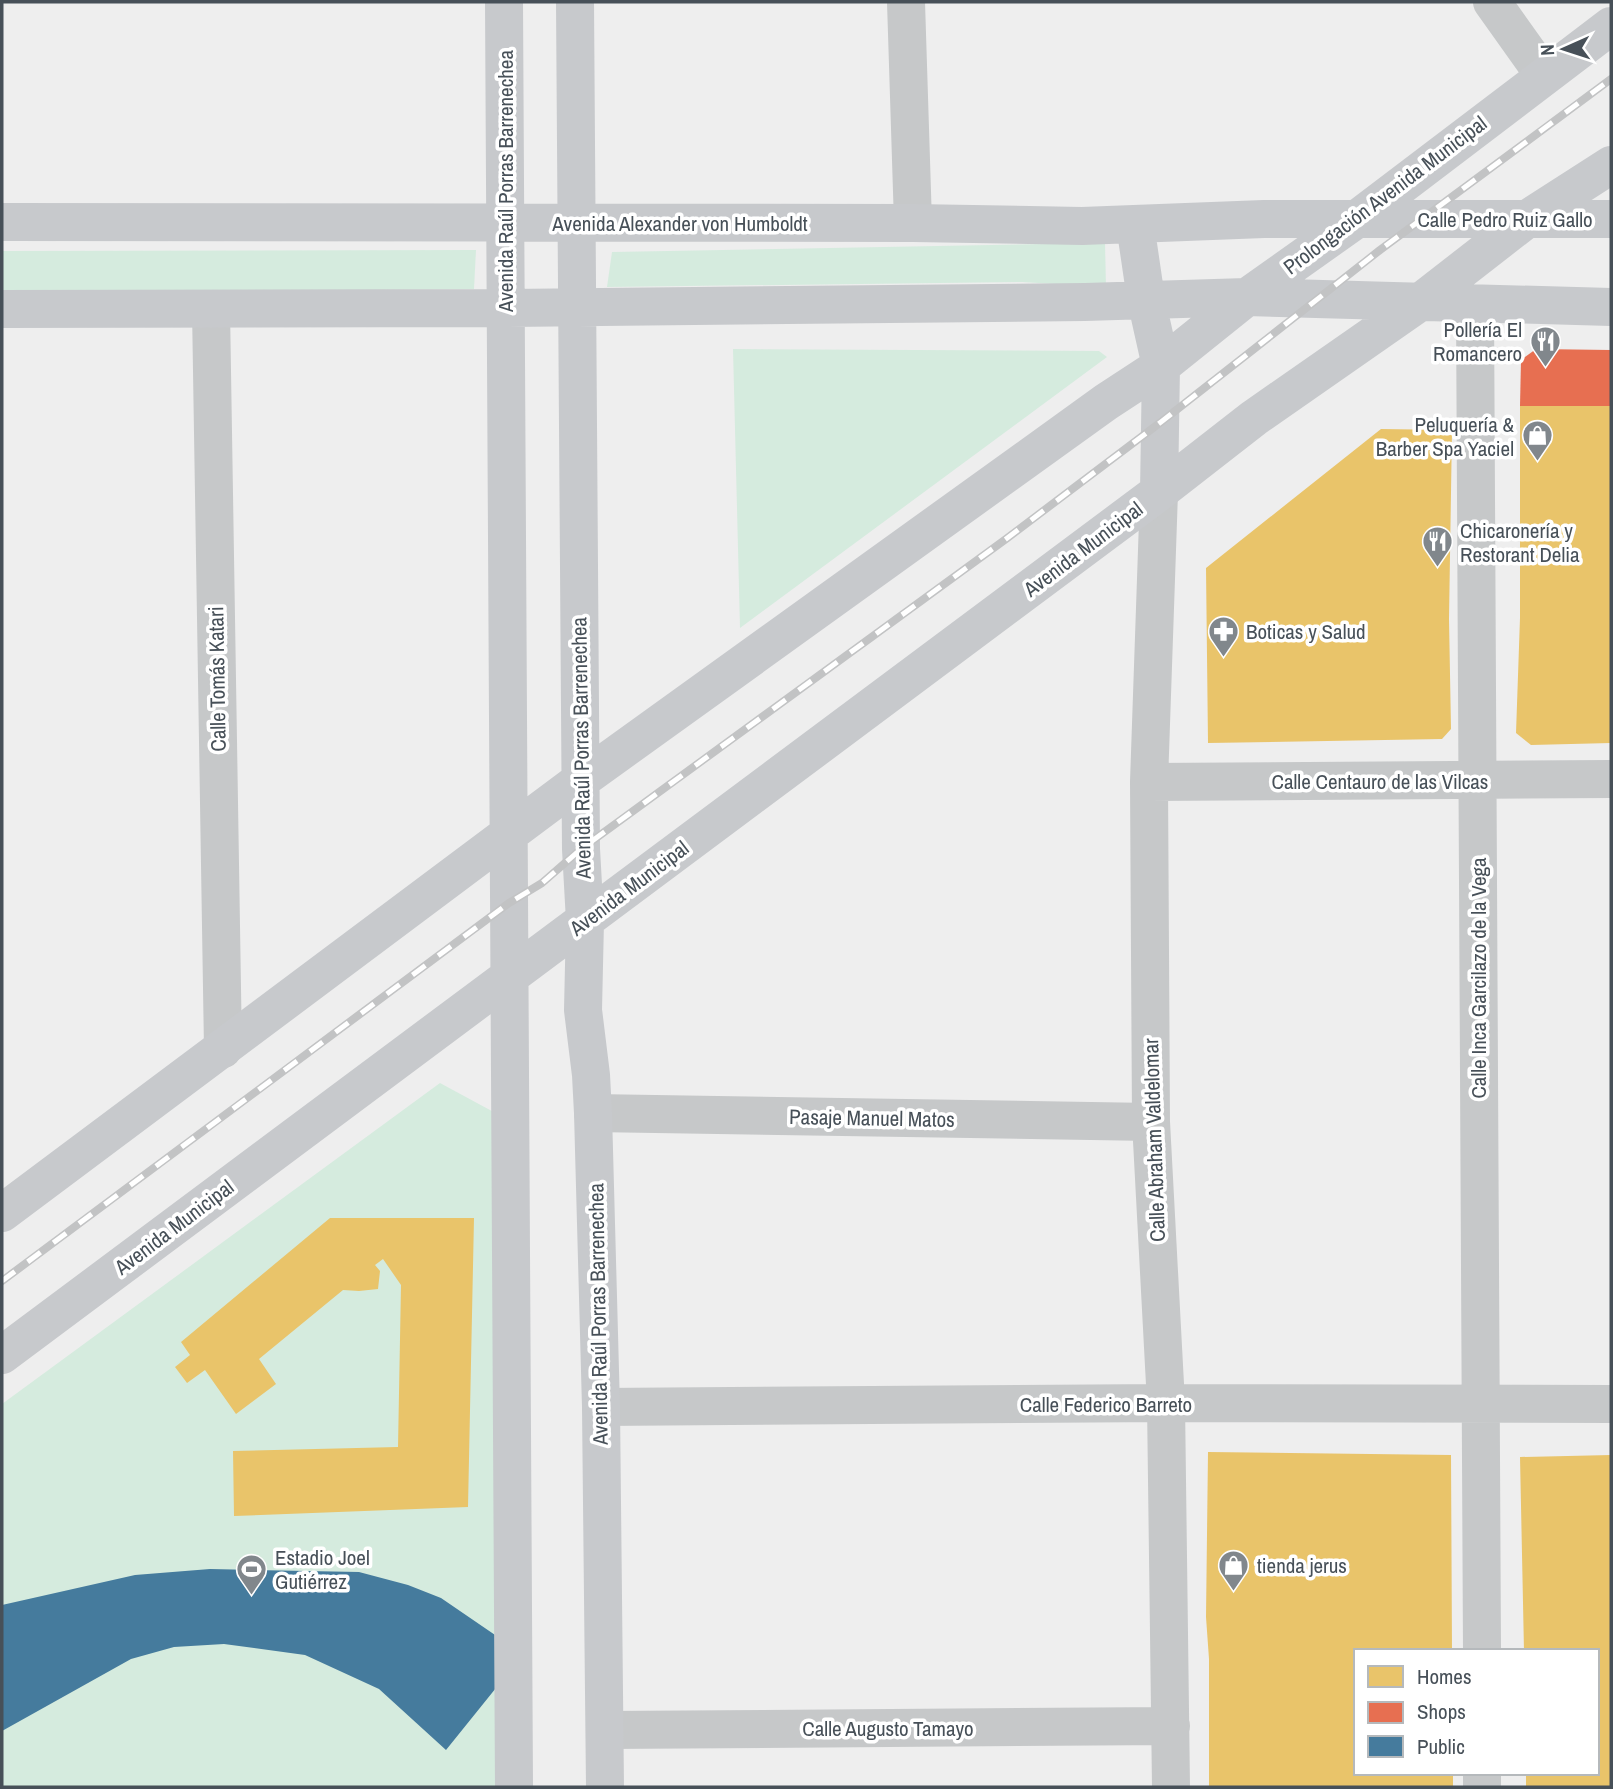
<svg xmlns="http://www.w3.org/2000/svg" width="1613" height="1789" font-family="'Archivo Narrow',sans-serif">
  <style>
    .green { fill: #d5ebde }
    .homes { fill: #e9c46a }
    .shops { fill: #e76f51 }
    .public { fill: #457b9d }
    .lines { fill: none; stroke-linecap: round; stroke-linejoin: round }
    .street { stroke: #c6c8c9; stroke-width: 38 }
    .secondary { stroke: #c7c9cc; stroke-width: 38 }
    .rail-casing { stroke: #c2c3c4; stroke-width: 8 }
    .rail { stroke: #fff; stroke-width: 5; stroke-dasharray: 16; stroke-linecap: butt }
    .labels { text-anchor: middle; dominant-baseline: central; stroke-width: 7; stroke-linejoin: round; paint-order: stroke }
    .street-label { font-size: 21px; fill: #475058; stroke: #fff }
    .poi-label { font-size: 21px; fill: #475058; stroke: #fff; text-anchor: start }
  </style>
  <rect width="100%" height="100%" fill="#eee"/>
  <path class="green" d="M1105 243 1106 287 1022 282 607 287 612 252Z
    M476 250 474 289 2 294V251Z
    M733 349 1099 351 1107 357 740 628Z
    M440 1083 501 1116 504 1787H2V1404Z"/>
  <path class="homes" d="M1520 406H1611V743L1531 745 1516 733 1520 618Z
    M1381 429 1452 430 1449 619 1451 729 1442 739 1208 743 1206 568Z
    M330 1218H474L468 1507 234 1516 233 1451 398 1447 401 1285 383 1259 375 1265 380 1271 378 1289 359 1291 343 1290 259 1359 276 1384 236 1414 205 1370 187 1383 175 1367 190 1355 181 1342Z
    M1208 1452 1451 1455 1452 1651H1356V1773H1453V1787H1209V1659L1206 1617Z
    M1611 1455V1787H1526V1773H1597V1651H1524L1520 1457Z"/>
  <path class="shops" d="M1536 349 1611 350V406H1520L1521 360Z"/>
  <path class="public" d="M210 1569 359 1572 408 1585 441 1598 498 1637 500 1683 446 1750 379 1689 305 1655 224 1644 174 1647 131 1659 2 1731V1605L135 1575Z"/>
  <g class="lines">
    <path class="street" d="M906 2 913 223
      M1492 2 1544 75
      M1475 304 1482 1651
      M211 309 223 1049
      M1159 492 1149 782 1151 1122 1166 1403 1171 1787
      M1149 782 1611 779
      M593 1113 1151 1122
      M601 1407 1166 1403 1611 1404
      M605 1730 1171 1726
      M1482 1773V1787"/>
    <path class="secondary" d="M504 2 514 1787
      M575 2 581 849 585 921 583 1010 591 1075 593 1113 601 1407 605 1787
      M2 222 913 223 1082 226 1264 219H1611
      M1135 224 1146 299 1161 366 1159 492
      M2 309 505 308 1085 302 1247 297 1611 307
      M2 1213 581 780 1106 402 1161 366 1247 297 1357 219 1611 26
      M2 1355 1159 492 1254 418 1419 303 1527 219 1611 165"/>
    <defs>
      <path id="rail" d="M2 1281 509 903 542 883 581 849 1006 539 1161 422 1380 250 1611 79"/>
    </defs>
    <use href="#rail" class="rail-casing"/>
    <use href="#rail" class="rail"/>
  </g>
  <defs>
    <symbol id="restaurant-pin" viewBox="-11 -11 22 30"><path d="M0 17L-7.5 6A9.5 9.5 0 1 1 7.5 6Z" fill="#81878c" stroke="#fff"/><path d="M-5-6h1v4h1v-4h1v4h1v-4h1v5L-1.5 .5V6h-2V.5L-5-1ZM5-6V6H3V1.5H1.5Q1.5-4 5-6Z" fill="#fff"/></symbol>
    <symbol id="shop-pin" viewBox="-11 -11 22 30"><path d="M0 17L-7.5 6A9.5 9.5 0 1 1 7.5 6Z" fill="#81878c" stroke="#fff"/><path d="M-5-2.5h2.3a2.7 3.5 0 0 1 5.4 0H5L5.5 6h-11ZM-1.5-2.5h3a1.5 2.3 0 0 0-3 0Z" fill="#fff"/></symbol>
    <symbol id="pharmacy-pin" viewBox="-11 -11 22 30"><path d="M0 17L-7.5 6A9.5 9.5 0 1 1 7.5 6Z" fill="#81878c" stroke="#fff"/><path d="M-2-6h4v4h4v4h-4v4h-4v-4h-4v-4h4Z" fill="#fff"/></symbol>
    <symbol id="stadium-pin" viewBox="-11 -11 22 30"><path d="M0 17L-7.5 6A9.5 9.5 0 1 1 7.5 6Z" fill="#81878c" stroke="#fff"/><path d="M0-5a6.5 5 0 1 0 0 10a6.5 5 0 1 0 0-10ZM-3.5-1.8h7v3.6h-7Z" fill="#fff"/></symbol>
  </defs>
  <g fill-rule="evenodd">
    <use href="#restaurant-pin" x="1528" y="324" width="35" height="47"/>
    <use href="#shop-pin" x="1520" y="418" width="35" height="47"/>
    <use href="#restaurant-pin" x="1420" y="524" width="35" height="47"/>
    <use href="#pharmacy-pin" x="1206" y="614" width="35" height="47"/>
    <use href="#shop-pin" x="1216" y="1548" width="35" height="47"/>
    <use href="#stadium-pin" x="234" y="1552" width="35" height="47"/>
  </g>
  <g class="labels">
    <g class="street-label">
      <text transform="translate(505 181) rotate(-90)">Avenida Raúl Porras Barrenechea</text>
      <text transform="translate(1385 195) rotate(-37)">Prolongación Avenida Municipal</text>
      <text x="1505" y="219">Calle Pedro Ruiz Gallo</text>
      <text x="680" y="223">Avenida Alexander von Humboldt</text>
      <text transform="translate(1083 549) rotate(-37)">Avenida Municipal</text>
      <text transform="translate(217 679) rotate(-91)">Calle Tomás Katari</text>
      <text transform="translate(581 748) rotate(-91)">Avenida Raúl Porras Barrenechea</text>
      <text x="1380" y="781">Calle Centauro de las Vilcas</text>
      <text transform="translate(629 888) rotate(-37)">Avenida Municipal</text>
      <text transform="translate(1478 978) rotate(-90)">Calle Inca Garcilazo de la Vega</text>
      <text transform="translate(872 1118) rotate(1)">Pasaje Manuel Matos</text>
      <text transform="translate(1154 1140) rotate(-92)">Calle Abraham Valdelomar</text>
      <text transform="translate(174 1227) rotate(-37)">Avenida Municipal</text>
      <text transform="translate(598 1314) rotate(-91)">Avenida Raúl Porras Barrenechea</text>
      <text x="1106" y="1404">Calle Federico Barreto</text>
      <text x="888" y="1728">Calle Augusto Tamayo</text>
    </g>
    <g class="poi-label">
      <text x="1522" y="329" text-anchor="end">Pollería El<tspan x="1522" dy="24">Romancero</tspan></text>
      <text x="1514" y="424" text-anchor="end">Peluquería &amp;<tspan x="1514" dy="24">Barber Spa Yaciel</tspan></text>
      <text x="1460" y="530">Chicaronería y<tspan x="1460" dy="24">Restorant Delia</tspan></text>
      <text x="1246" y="631">Boticas y Salud</text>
      <text x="275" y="1557">Estadio Joel<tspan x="275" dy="24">Gutiérrez</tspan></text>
      <text x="1257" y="1565">tienda jerus</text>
    </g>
  </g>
  <rect width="1613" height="1789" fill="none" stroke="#475058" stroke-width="7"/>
  <rect x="1354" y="1649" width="245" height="126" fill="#ffffff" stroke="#b5b9bc" stroke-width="2"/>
  <rect x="1368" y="1666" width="35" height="21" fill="#e9c46a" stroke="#b5b9bc" stroke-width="2"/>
  <text x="1417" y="1684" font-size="21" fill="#475058">Homes</text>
  <rect x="1368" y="1702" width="35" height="21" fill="#e76f51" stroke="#b5b9bc" stroke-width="2"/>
  <text x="1417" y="1719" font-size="21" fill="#475058">Shops</text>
  <rect x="1368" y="1736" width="35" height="21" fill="#457b9d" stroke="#b5b9bc" stroke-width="2"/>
  <text x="1417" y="1754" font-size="21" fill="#475058">Public</text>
  <g transform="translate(1564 49) rotate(267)" stroke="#ffffff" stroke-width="5" paint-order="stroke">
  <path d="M0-5L12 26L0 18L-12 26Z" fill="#475058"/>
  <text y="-10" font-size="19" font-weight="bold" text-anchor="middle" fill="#475058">N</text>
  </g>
</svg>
